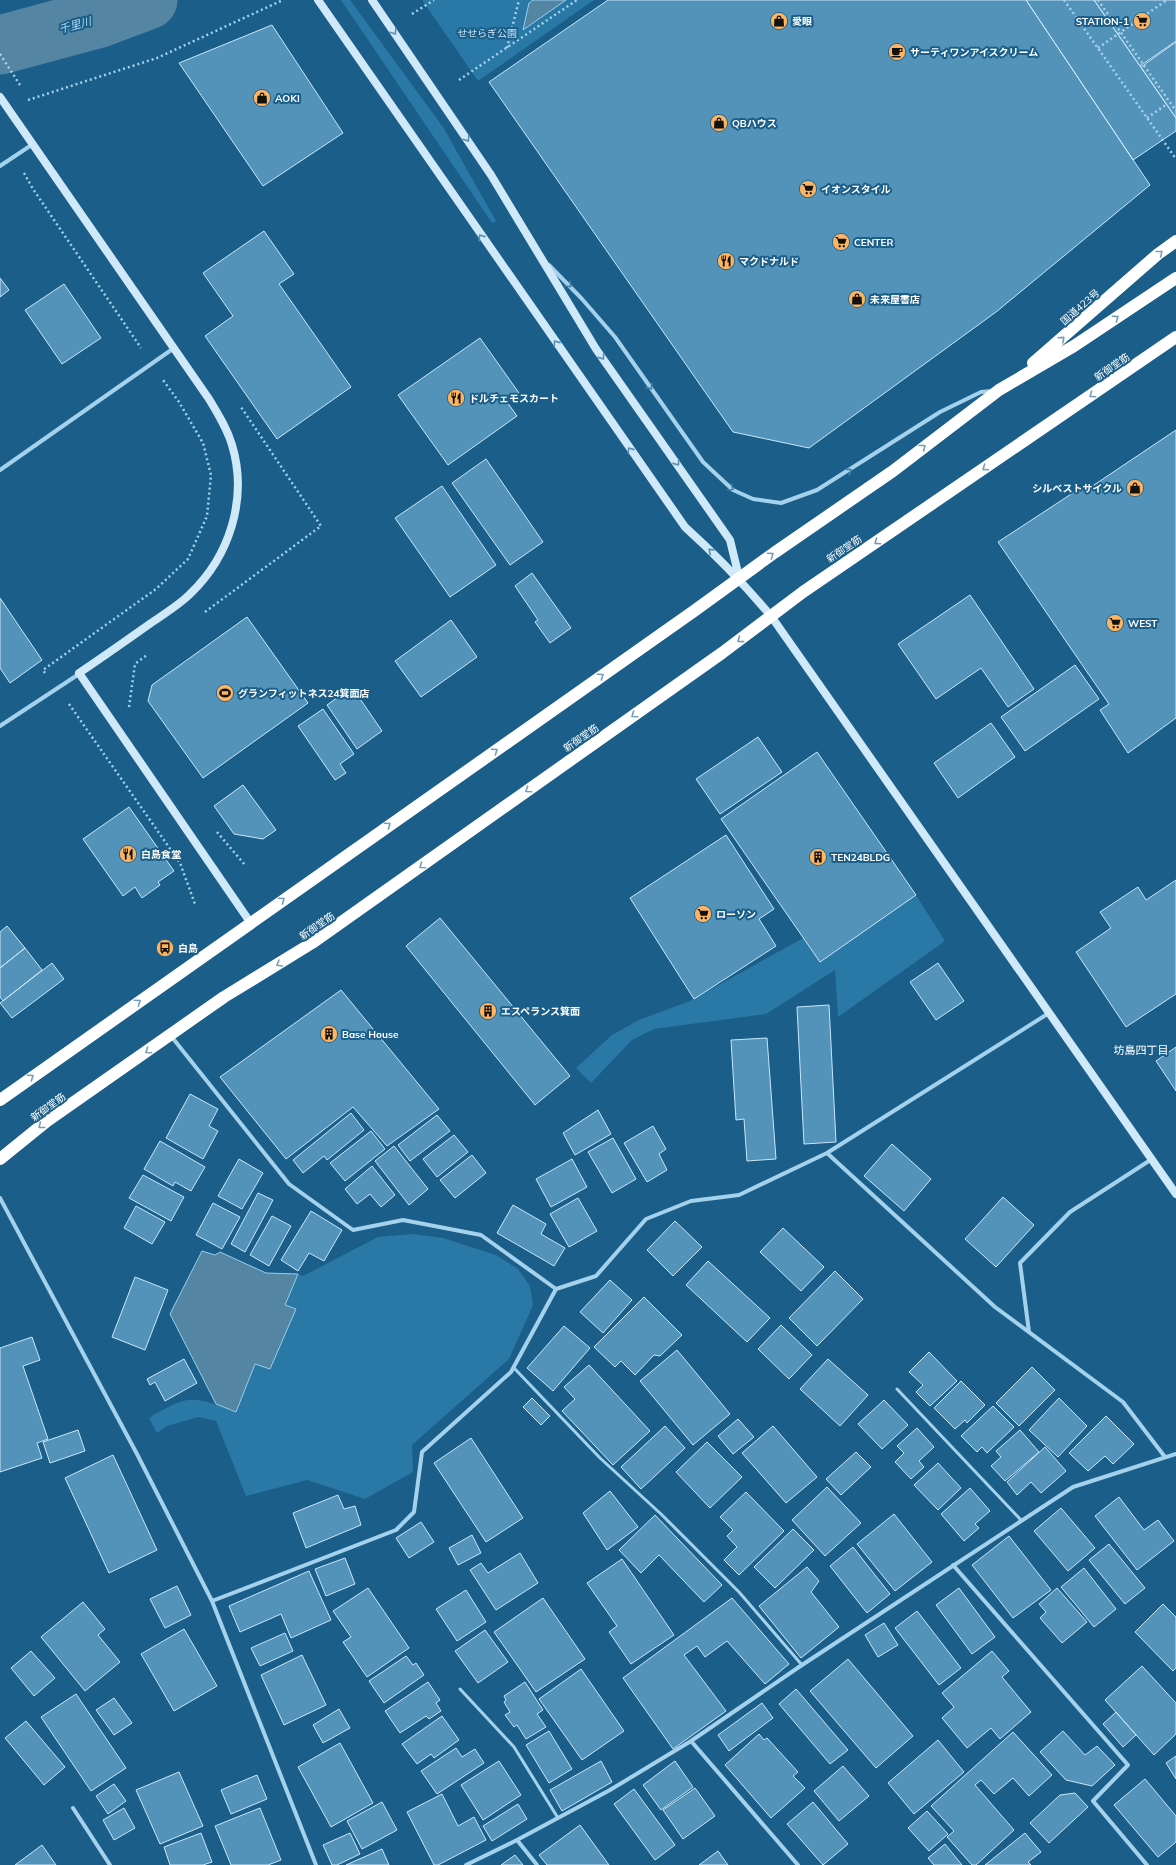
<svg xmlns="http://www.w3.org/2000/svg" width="1176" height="1865" font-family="Mulish,'Noto Sans JP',sans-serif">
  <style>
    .green { fill: #2a78a5 }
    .water { fill: #5485a3; stroke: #96cfef }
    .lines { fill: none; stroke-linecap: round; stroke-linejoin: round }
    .river { stroke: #5485a3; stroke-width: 59 }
    .building { fill: #5493b9; stroke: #c9e7f9 }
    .path { stroke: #a4d2ed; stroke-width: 2.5; stroke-dasharray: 2 3; stroke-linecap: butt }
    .lane { stroke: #a4d2ed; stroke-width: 3 }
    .street { stroke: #a4d2ed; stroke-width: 4 }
    .secondary { stroke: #d0e9f9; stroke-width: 8 }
    .highway { stroke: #fff; stroke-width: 12 }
    .path-bridge { stroke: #a4d2ed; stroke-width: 2.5; stroke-dasharray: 2 3; stroke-linecap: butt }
    .oneway { stroke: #5a8fb0 }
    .oneway2 { stroke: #769eb8 }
    .oneway3 { stroke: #4381a7 }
    .labels { text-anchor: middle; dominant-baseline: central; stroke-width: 4; stroke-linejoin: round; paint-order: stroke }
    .poi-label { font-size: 10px; font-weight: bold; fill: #fff; stroke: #1a5e89; text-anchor: start }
    .park-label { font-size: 10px; fill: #c9e7f9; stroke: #1a5e89 }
    .street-label { font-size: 10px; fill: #fff; stroke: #1a5e89 }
    .water-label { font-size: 11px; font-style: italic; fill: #afdbf4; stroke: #1a5e89 }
    .neighbourhood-label { font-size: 11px; fill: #fff; stroke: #1a5e89 }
  </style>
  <rect width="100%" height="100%" fill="#1a5e89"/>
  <path class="green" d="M341 0H350L443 127 496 221 492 223Z
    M422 0H594L478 81Z
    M916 895 945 941 838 1017 835 970 766 1014 654 1029 632 1040 591 1083 576 1068 612 1035 639 1020 690 1001 803 938 820 962Z
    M413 1234 443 1238 496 1255 518 1269 530 1286 533 1305 509 1359 412 1445 413 1472 365 1499 307 1480 246 1496 216 1421 198 1417 167 1426 157 1433 149 1418C160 1411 175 1402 188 1400 202 1398 223 1407 236 1412L255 1364 270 1369 296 1309 285 1305 298 1274 303 1276 378 1237Z"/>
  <path class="water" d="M533 0H566L523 30 529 3Z
    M202 1251 215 1255 220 1252 266 1273 298 1274 285 1305 296 1309 270 1369 255 1364 236 1412 216 1404 170 1314Z"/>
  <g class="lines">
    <path class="river" d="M0 45 100 18 148 0"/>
  </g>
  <path class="building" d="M608 0H1026L1150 185 996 312 809 448 733 432 489 82Z
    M1026 0H1094L1176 118V131L1133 160Z
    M1094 0H1176V41L1140 66Z
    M272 25 343 133 263 186 179 63Z
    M1176 42V118L1141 67Z
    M264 231 294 274 279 284 351 387 277 439 205 336 233 316 203 273Z
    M0 278 9 290 0 297Z
    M64 284 101 338 62 364 25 310Z
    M480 338 519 393 507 402 517 416 448 465 398 395Z
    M1176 430V718L1128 753 1100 710 1109 704 998 542 1088 483 1091 487Z
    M486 459 543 542 510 565 452 483Z
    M442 486 496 565 450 597 395 518Z
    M532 573 571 628 550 643 535 622 538 620 515 586Z
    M970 595 1034 689 1008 707 981 668 936 699 898 644Z
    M0 598 42 660 10 683 0 668Z
    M247 617 308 703 203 778 148 701 152 685Z
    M451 620 477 657 421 697 395 661Z
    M1075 665 1099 699 1025 751 1001 717Z
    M352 687 382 731 357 749 327 705Z
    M323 709 354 754 340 764 346 773 335 780 298 726Z
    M991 723 1015 757 958 798 934 763Z
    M758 737 782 772 720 814 696 779Z
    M817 752 916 895 820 962 721 819Z
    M243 785 276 830 263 839 234 834 214 806Z
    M129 807 174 871 158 882 160 885 142 898 135 887 123 896 83 839Z
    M726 835 774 909 759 919 776 946 694 999 630 898Z
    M1176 880V994L1126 1027 1076 952 1111 928 1100 912 1138 887 1146 900Z
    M440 918 570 1076 535 1105 406 946Z
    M7 926 25 948 0 968V932Z
    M25 948 42 970 3 1001 0 997V968Z
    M52 963 64 979 12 1018 0 1003Z
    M938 963 964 1001 936 1020 910 982Z
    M341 990 439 1109 387 1146 353 1107 286 1159 220 1077Z
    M829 1005 836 1142 804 1144 797 1007Z
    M767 1038 776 1159 747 1161 744 1119 736 1120 731 1040Z
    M1176 1047V1091L1156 1061Z
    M190 1094 218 1109 209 1126 218 1131 203 1159 166 1138Z
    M598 1110 611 1134 575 1155 563 1133Z
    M351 1113 364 1130 327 1160 324 1156 303 1173 293 1160Z
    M437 1115 450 1131 410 1161 398 1145Z
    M653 1126 666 1149 659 1154 667 1170 647 1182 624 1143Z
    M371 1131 385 1149 345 1181 330 1163Z
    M454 1135 468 1152 437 1177 423 1159Z
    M613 1138 636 1179 612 1193 588 1152Z
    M160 1141 205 1167 191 1191 175 1182 173 1186 144 1169Z
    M892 1144 931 1179 904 1211 864 1176Z
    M394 1146 428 1189 409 1205 375 1161Z
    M472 1155 486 1173 455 1198 440 1180Z
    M239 1159 263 1173 242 1209 218 1196Z
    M572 1159 587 1187 551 1207 536 1179Z
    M372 1166 395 1195 381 1207 370 1194 357 1204 345 1189Z
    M143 1175 184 1197 171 1221 129 1198Z
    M258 1193 273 1200 245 1252 231 1244Z
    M1003 1197 1034 1225 996 1267 965 1239Z
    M578 1198 597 1231 569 1247 550 1214Z
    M213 1203 240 1217 222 1249 196 1235Z
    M513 1205 546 1224 541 1234 565 1248 554 1266 497 1233Z
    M136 1206 165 1222 152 1244 124 1228Z
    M311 1211 342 1230 324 1261 309 1253 298 1271 281 1260Z
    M272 1216 291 1226 269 1266 250 1255Z
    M675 1221 702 1247 673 1276 647 1250Z
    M783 1228 824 1267 801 1291 760 1252Z
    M708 1261 770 1318 747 1342 686 1285Z
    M835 1271 863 1299 817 1346 789 1318Z
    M135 1277 168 1290 145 1350 112 1337Z
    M610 1280 632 1300 603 1333 580 1312Z
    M644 1297 682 1335 660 1356 654 1355 635 1375 621 1361 615 1367 594 1347Z
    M781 1325 812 1355 789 1379 758 1349Z
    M564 1326 590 1348 553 1391 527 1368Z
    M32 1337 40 1360 23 1366 48 1439 37 1443 42 1458 0 1472V1348Z
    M677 1350 730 1414 693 1445 640 1381Z
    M929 1352 957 1381 930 1406 916 1392 923 1385 909 1372Z
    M184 1359 197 1383 165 1401 155 1382 150 1385 147 1379Z
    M828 1359 868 1395 840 1426 800 1389Z
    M589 1365 650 1431 613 1465 562 1411 575 1399 564 1387Z
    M1032 1367 1055 1390 1019 1426 996 1403Z
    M961 1381 985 1405 967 1423 965 1420 955 1429 934 1408Z
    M532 1398 550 1416 541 1425 523 1407Z
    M1059 1398 1087 1426 1058 1457 1029 1430Z
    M884 1400 908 1425 882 1449 858 1424Z
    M993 1406 1014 1427 987 1453 982 1447 977 1452 961 1436Z
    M1106 1416 1134 1444 1113 1464 1105 1456 1088 1471 1069 1453Z
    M738 1419 754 1437 733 1454 718 1436Z
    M665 1426 685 1448 641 1489 621 1467Z
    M773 1426 817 1477 786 1503 742 1453Z
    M917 1428 934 1447 919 1461 924 1467 911 1479 895 1462 904 1453 897 1446Z
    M78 1430 85 1451 50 1463 43 1442Z
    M1020 1430 1039 1452 1005 1481 991 1466 1001 1457 996 1451Z
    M471 1438 523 1518 486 1542 434 1463Z
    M707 1442 742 1477 710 1508 676 1472Z
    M1045 1447 1066 1471 1041 1493 1031 1482 1017 1495 1007 1482Z
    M856 1452 871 1467 841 1495 826 1479Z
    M113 1455 157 1550 109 1573 65 1478Z
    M938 1463 961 1488 938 1510 914 1485Z
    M827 1487 861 1523 825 1556 792 1520Z
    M970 1488 990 1511 975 1524 979 1528 964 1541 941 1514Z
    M610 1491 638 1527 607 1550 583 1513Z
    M746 1492 784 1531 739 1575 724 1560 737 1547 727 1536 733 1530 720 1517Z
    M338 1495 344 1509 355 1506 361 1525 306 1548 293 1513Z
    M1119 1497 1144 1530 1158 1520 1174 1541 1137 1570 1095 1516Z
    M1061 1508 1095 1548 1068 1571 1034 1531Z
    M894 1514 932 1562 895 1591 857 1544Z
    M655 1515 722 1585 704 1602 659 1555 641 1573 619 1550Z
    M421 1522 434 1542 409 1558 396 1538Z
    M793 1529 814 1550 775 1588 754 1567Z
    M472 1535 481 1553 458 1565 449 1548Z
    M1009 1536 1051 1590 1013 1618 972 1565Z
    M1109 1544 1145 1588 1125 1604 1089 1560Z
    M853 1547 890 1594 867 1613 830 1566Z
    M520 1553 538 1583 496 1610 470 1570 481 1563 488 1573Z
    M345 1558 355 1584 326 1596 315 1569Z
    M622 1559 674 1635 631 1664 609 1632 617 1626 587 1583Z
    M807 1567 819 1581 811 1592 839 1627 801 1658 759 1606Z
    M1084 1568 1116 1609 1094 1627 1061 1587Z
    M309 1571 331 1620 291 1638 281 1614 240 1632 229 1606Z
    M177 1586 191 1615 165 1628 150 1599Z
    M368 1588 409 1648 367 1677 343 1642 351 1637 333 1611Z
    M959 1588 995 1637 972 1654 936 1605Z
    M1057 1588 1087 1622 1062 1643 1040 1618 1046 1612 1039 1604Z
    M466 1590 486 1622 457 1641 436 1609Z
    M543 1598 585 1659 536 1692 494 1632Z
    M732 1598 789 1664 765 1684 727 1641 705 1657 697 1646 684 1655 726 1711 673 1749 623 1678Z
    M83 1602 105 1629 98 1635 120 1662 85 1691 41 1637Z
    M1163 1604 1176 1617V1668L1173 1671 1135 1632Z
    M917 1611 961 1668 939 1685 895 1628Z
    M884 1623 898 1645 878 1657 865 1635Z
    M184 1629 217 1686 174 1711 141 1654Z
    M485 1630 508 1662 478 1683 455 1651Z
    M285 1633 293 1651 260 1666 251 1648Z
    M31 1651 55 1678 34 1696 11 1668Z
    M992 1651 1009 1671 1002 1677 1031 1712 1000 1739 991 1728 967 1748 942 1718 954 1707 942 1693Z
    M302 1655 326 1705 284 1725 261 1675Z
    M406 1656 413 1665 416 1663 424 1675 384 1703 369 1681Z
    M848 1659 913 1736 876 1768 810 1691Z
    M1142 1666 1176 1703V1734L1154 1755 1105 1700Z
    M581 1669 624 1731 582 1760 539 1699Z
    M428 1682 440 1700 436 1703 441 1711 429 1719 426 1716 400 1733 385 1711Z
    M525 1682 543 1710 537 1714 546 1727 526 1739 517 1725 514 1727 505 1715 510 1712 504 1702 506 1700 504 1696Z
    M796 1689 848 1750 830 1764 779 1704Z
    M76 1694 126 1768 91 1791 41 1717Z
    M114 1698 132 1723 114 1735 96 1710Z
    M762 1703 773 1718 729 1751 718 1735Z
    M339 1709 350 1728 323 1743 313 1725Z
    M1116 1712 1136 1735 1123 1747 1103 1724Z
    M442 1716 459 1740 434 1758 431 1754 417 1764 402 1744Z
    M26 1721 65 1767 44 1785 5 1738Z
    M549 1731 572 1769 549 1783 526 1745Z
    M1063 1731 1085 1755 1097 1746 1115 1765 1092 1786 1066 1780 1040 1752Z
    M1013 1732 1052 1775 1029 1796 1013 1778 994 1794 981 1780 975 1785 1014 1830 976 1865H972L947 1837 954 1831 931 1806Z
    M759 1734 764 1740 767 1738 798 1772 793 1776 805 1788 771 1818 725 1765Z
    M938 1740 964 1772 914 1814 888 1783Z
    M340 1743 373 1803 331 1827 298 1767Z
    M456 1748 462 1757 475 1749 484 1763 437 1794 421 1771Z
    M1176 1756V1779L1166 1763Z
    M499 1761 521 1795 483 1820 461 1785Z
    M601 1761 612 1782 562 1811 550 1790Z
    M675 1761 693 1787 661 1810 643 1785Z
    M843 1766 869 1796 839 1821 814 1791Z
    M179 1772 203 1826 160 1844 136 1790Z
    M257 1775 267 1799 231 1814 221 1790Z
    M1145 1779 1176 1816V1842L1158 1857 1114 1805Z
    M114 1784 126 1801 108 1814 96 1796Z
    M695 1788 715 1816 683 1839 663 1810Z
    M634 1789 675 1845 655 1860 614 1804Z
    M1075 1793 1088 1807 1049 1843 1030 1823 1060 1795Z
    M442 1794 458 1826 474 1817 486 1840 438 1865H434L407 1812Z
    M382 1802 397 1830 362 1849 347 1821Z
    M813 1802 848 1844 823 1865 787 1824Z
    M518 1804 527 1819 492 1841 483 1826Z
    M124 1808 135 1828 114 1840 103 1820Z
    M260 1808 281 1860 268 1865H231L215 1826Z
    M927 1811 948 1834 929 1851 908 1828Z
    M580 1825 609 1865H547L539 1855Z
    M201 1833 212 1862 203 1865H170L164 1847Z
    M350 1833 360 1854 337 1865H332L323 1845Z
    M1025 1833 1041 1852 1028 1862 1031 1865H985Z
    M945 1844 962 1865H934L928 1858Z
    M42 1845 56 1865H15Z
    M382 1849 389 1865H346Z
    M718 1851 728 1865H699Z
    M515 1855 523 1865H501Z"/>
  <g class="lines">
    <path class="path" d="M1064 0 1176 159
      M1098 0 1176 111
      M1164 2 1166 0
      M412 14 434 0
      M507 48 519 0
      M0 54 20 85
      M459 80 577 0
      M28 100 157 58 283 0
      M1147 118 1167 104
      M24 173 33 189 141 348
      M205 612 321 526 241 407
      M45 673 43 670 156 589 188 559 207 516 211 475 203 443 179 402 163 380
      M69 704 180 863 195 904
      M129 707 135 664 147 655
      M217 832 245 865"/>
    <path class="lane" d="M514 1368 600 1458 661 1514 739 1592 802 1665
      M897 1389 1021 1520
      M460 1689 514 1747 558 1818"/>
    <path class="street" d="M0 166 33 144
      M549 265 582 299 615 337 703 462 733 490 753 499 781 503 817 490 940 412 981 392 992 391
      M0 470 174 348
      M0 726 79 674
      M171 1036 289 1184 353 1230 403 1220 481 1235 556 1289
      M827 1153 995 1307 1123 1402 1165 1457
      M0 1198 137 1454 212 1601 316 1865
      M1029 1332 1020 1263 1070 1212 1152 1159
      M953 1565 1128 1765 1093 1801 1147 1865
      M212 1601 396 1530 414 1512 422 1452 511 1372 556 1289 596 1276 646 1219 691 1201 739 1195 827 1153 1049 1013
      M691 1741 798 1865
      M73 1808 110 1865
      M517 1840 537 1865
      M466 1865 517 1840 610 1790 691 1741 799 1667 1073 1487 1176 1454"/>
    <path class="secondary" d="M318 0 685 527C716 555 744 584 771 616L1176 1194
      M372 0 491 175 596 349 730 540 739 577
      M0 97 209 399C218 414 227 428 232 445 248 498 230 556 190 594 179 605 164 614 151 623 127 640 103 657 79 673L250 922"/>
    <path class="highway" d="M1033 363 1158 254 1176 241
      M0 1100 694 611 774 553 893 471 999 390 1074 346 1176 278
      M0 1159 47 1121 224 997 312 943 722 653 803 592 1176 337"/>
    <path class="path-bridge" d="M1098 48 1164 2"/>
  </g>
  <defs><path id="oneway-chevron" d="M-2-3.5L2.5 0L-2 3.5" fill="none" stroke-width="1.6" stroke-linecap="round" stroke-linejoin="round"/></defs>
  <g class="oneway">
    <use href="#oneway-chevron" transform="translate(394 32) rotate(56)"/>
    <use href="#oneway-chevron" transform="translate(467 139) rotate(57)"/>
    <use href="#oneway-chevron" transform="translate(481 237) rotate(-125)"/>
    <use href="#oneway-chevron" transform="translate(556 343) rotate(-125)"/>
    <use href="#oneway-chevron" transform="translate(602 357) rotate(55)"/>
    <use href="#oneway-chevron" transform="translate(630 450) rotate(-125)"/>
    <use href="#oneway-chevron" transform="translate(677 463) rotate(55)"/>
    <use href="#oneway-chevron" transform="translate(711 551) rotate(-138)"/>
  </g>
  <g class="oneway2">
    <use href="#oneway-chevron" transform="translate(1160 253) rotate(-39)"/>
    <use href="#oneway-chevron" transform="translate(1116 318) rotate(-34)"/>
    <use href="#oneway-chevron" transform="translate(1062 339) rotate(-42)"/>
    <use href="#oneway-chevron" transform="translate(1092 395) rotate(146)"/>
    <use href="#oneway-chevron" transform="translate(923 447) rotate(-38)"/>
    <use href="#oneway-chevron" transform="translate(985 468) rotate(146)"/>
    <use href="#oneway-chevron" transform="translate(877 542) rotate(146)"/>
    <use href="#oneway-chevron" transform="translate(771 555) rotate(-35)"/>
    <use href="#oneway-chevron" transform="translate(740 640) rotate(143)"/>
    <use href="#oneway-chevron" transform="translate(601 676) rotate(-35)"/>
    <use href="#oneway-chevron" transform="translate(634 715) rotate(145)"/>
    <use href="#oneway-chevron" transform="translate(495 751) rotate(-35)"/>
    <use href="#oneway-chevron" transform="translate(528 790) rotate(145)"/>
    <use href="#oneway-chevron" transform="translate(388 825) rotate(-35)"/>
    <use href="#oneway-chevron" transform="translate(422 866) rotate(145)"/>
    <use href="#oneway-chevron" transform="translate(282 900) rotate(-35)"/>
    <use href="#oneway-chevron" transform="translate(279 964) rotate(150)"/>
    <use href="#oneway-chevron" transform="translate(138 1002) rotate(-35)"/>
    <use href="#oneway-chevron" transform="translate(148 1051) rotate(145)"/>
    <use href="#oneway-chevron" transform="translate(31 1077) rotate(-35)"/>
    <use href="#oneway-chevron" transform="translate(41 1126) rotate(141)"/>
  </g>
  <g class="oneway3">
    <use href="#oneway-chevron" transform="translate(569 285) rotate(46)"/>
    <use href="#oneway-chevron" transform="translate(650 387) rotate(55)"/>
    <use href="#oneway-chevron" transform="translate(849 471) rotate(-33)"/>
    <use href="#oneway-chevron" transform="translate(731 488) rotate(35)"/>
  </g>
  <defs>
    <symbol id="shop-disc" viewBox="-11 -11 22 22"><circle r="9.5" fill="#ffb560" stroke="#1a5e89"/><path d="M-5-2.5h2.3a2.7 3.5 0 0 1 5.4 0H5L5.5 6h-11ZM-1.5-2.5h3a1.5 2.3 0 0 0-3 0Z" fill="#111"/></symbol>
    <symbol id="supermarket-disc" viewBox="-11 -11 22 22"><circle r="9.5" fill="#ffb560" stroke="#1a5e89"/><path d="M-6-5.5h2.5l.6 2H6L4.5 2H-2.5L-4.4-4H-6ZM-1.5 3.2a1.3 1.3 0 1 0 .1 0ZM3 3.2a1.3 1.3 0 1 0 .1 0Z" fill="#111"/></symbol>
    <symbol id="cafe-disc" viewBox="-11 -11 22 22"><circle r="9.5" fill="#ffb560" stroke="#1a5e89"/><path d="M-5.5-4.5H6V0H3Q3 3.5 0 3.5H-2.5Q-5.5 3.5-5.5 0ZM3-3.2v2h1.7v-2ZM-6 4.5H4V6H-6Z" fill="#111"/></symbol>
    <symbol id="restaurant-disc" viewBox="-11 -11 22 22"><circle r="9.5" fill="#ffb560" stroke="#1a5e89"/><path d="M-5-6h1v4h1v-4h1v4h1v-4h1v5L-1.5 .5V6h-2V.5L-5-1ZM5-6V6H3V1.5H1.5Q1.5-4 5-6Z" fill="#111"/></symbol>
    <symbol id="stadium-disc" viewBox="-11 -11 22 22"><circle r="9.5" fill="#ffb560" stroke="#1a5e89"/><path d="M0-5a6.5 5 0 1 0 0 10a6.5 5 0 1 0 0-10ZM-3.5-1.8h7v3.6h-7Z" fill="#111"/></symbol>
    <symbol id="building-disc" viewBox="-11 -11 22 22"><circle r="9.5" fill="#ffb560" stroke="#1a5e89"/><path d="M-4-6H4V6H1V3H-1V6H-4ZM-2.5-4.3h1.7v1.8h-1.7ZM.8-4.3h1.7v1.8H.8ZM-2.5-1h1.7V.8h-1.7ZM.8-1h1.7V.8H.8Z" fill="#111"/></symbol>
    <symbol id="bus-disc" viewBox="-11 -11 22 22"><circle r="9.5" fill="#ffb560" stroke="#1a5e89"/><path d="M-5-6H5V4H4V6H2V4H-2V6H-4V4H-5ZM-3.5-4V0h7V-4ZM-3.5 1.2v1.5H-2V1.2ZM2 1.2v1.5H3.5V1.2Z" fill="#111"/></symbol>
  </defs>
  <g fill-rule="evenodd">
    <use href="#shop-disc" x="769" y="11" width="20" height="20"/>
    <use href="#supermarket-disc" x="1132" y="11" width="20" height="20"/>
    <use href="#cafe-disc" x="887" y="42" width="20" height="20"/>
    <use href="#shop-disc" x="252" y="88" width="20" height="20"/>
    <use href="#shop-disc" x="709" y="113" width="20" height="20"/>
    <use href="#supermarket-disc" x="798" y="179" width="20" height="20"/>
    <use href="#supermarket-disc" x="831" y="232" width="20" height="20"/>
    <use href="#restaurant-disc" x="716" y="251" width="20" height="20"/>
    <use href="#shop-disc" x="847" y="289" width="20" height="20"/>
    <use href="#restaurant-disc" x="446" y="388" width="20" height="20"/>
    <use href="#shop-disc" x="1125" y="478" width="20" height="20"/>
    <use href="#supermarket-disc" x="1105" y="613" width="20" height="20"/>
    <use href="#stadium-disc" x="215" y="683" width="20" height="20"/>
    <use href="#restaurant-disc" x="118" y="844" width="20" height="20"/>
    <use href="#building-disc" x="808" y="847" width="20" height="20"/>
    <use href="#supermarket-disc" x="693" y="904" width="20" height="20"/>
    <use href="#bus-disc" x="155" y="938" width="20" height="20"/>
    <use href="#building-disc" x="478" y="1001" width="20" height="20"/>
    <use href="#building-disc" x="319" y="1024" width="20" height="20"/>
  </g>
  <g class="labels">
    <g class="poi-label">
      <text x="792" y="21">愛眼</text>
      <text x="1129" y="21" text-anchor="end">STATION-1</text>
      <text x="910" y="52">サーティワンアイスクリーム</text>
      <text x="275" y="98">AOKI</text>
      <text x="732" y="123">QBハウス</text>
      <text x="821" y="189">イオンスタイル</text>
      <text x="854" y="242">CENTER</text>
      <text x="739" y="261">マクドナルド</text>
      <text x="870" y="299">未来屋書店</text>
      <text x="469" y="398">ドルチェモスカート</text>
      <text x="1122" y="488" text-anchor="end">シルベストサイクル</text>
      <text x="1128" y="623">WEST</text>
      <text x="238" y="693">グランフィットネス24箕面店</text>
      <text x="141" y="854">白島食堂</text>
      <text x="831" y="857">TEN24BLDG</text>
      <text x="716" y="914">ローソン</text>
      <text x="178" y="948">白島</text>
      <text x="501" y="1011">エスペランス箕面</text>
      <text x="342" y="1034">Base House</text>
    </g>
    <g class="park-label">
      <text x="487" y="33">せせらぎ公園</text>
    </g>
    <g class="street-label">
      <text transform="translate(1080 307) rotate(-41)">国道423号</text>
      <text transform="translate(1112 367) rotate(-35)">新御堂筋</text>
      <text transform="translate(844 549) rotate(-34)">新御堂筋</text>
      <text transform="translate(581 738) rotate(-35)">新御堂筋</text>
      <text transform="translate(317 926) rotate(-35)">新御堂筋</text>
      <text transform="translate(48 1107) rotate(-36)">新御堂筋</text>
    </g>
    <g class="water-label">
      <text transform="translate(75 25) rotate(-15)">千里川</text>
    </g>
    <g class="neighbourhood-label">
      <text x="1141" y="1050">坊島四丁目</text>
    </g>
  </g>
</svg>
